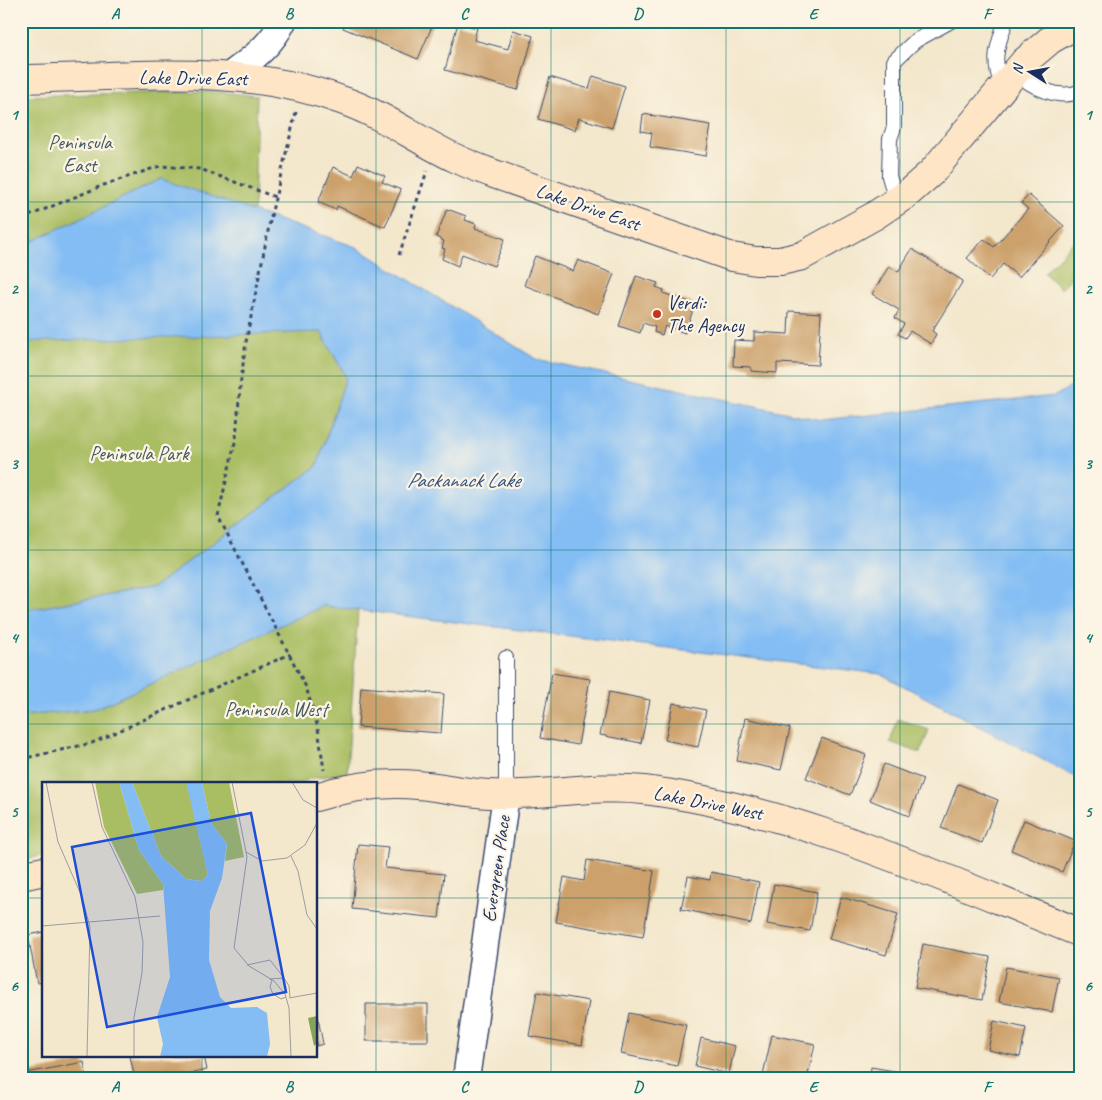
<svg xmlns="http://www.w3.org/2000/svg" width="1102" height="1100" font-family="Caveat,sans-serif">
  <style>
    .green { fill: #a9bd62; stroke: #627660 }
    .water { fill: #83bdf4; stroke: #4f76a9 }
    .building { fill: #cca16c }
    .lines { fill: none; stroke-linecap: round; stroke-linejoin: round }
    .lane-casing { stroke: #3b4b6e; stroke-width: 16 }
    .street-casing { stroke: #3b4b6e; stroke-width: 29 }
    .secondary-casing { stroke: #3b4b6e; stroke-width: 30 }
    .path { stroke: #3b4b6e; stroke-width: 3; stroke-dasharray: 4 4; stroke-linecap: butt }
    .lane { stroke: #fff; stroke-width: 14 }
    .street { stroke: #fff; stroke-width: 26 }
    .secondary { stroke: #fee5c5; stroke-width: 28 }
    .grid { fill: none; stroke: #0f766e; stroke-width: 1; stroke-opacity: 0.55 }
    .poi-dot { fill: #c8321e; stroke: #fcf5e5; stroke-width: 2 }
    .labels { text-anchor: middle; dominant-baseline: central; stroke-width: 4.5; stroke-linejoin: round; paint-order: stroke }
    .street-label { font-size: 20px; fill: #1b2f5e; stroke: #fcf5e5 }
    .park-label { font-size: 20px; fill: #465a5f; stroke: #fcf5e5 }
    .poi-label { font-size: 20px; fill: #1b2f5e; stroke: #fcf5e5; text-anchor: start }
    .water-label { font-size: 21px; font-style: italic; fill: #355284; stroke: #fcf5e5 }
    .inset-road { fill: none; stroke: #9d9da0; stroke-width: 1 }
    .view { fill: #1d4ed8; fill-opacity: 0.15; stroke: #1d4ed8; stroke-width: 2.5 }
    .inset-edge { fill: none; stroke: #1b2f5e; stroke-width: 2.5 }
    .neatline { fill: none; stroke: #0f766e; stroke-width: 2 }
    .grid-label { font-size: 16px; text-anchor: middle; font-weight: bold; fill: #0f766e }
  </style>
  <rect width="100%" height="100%" fill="#fcf5e5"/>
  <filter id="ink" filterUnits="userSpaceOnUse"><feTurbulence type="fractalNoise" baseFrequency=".02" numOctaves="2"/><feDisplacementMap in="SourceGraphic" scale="10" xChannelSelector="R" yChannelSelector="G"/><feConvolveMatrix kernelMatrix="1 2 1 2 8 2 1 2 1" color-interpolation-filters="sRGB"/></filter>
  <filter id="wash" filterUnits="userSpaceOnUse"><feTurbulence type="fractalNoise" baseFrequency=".0096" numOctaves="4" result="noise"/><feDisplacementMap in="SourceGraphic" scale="20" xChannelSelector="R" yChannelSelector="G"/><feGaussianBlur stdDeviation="1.12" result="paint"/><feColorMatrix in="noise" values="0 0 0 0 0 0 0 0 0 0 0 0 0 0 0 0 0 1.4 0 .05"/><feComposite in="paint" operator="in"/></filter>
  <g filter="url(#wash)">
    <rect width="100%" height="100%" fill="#f3e7cc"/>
    <path class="green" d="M212 91 257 96 254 212 161 179 21 247V96Z
      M1075 240 1081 245V267L1061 289 1044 273Z
      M321 332 346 377 317 466 154 587 21 611V339Z
      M323 606 358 610 347 773 313 778 297 784H44V855L21 861V716L95 709Z
      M898 719 929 730 920 753 890 742Z"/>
    <path class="water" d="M161 179 356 247 536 359 821 420 1055 396 1081 380V780L881 674 323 606 95 709 21 716V611L154 587 317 466 346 377 321 332 21 342V247Z"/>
    <g id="blocks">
      <path class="building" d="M346 21H428L433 24 418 59 343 28Z
        M458 23 477 28 474 40 508 49 513 30 533 36 518 90 445 70Z
        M593 76 625 86 612 128 579 118 575 130 538 119 550 77 589 89Z
        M643 114 711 125 706 156 650 147 652 133 641 131Z
        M358 164 385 176 382 182 401 190 385 227 337 206 336 210 318 202 333 167 353 176Z
        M1029 195 1064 226 1019 277 1003 264 990 279 967 258 984 239 994 247 1028 209 1021 203Z
        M447 209 466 216 465 220 476 224 475 228 505 239 494 266 462 254 458 266 442 259 445 249 442 248 444 241 436 237Z
        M912 249 963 281 932 331 936 334 931 344 910 331 905 338 898 334 904 324 895 318 899 310 872 294 889 266 898 272Z
        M535 256 573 271 578 260 614 274 598 314 524 285Z
        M636 276 658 283 656 287 664 290 663 293 695 304 685 333 665 326 662 335 654 332 655 327 643 323 640 333 619 326Z
        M789 311 821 313 818 365 777 363V373L751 371V367L733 366 734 340 754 341V332L788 334Z
        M552 673 590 679 578 745 540 738Z
        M361 687 444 694 441 733 358 727Z
        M609 692 650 700 641 743 600 735Z
        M673 703 706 710 698 747 665 740Z
        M745 718 790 728 781 770 737 761Z
        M822 738 866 755 850 795 806 778Z
        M884 764 923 779 909 816 870 800Z
        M958 784 998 800 982 843 941 828Z
        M1024 820 1075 841 1062 872 1011 850Z
        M358 844 388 847 385 868 444 874 439 918 352 909Z
        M587 860 654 871 643 937 556 922 564 877 584 881Z
        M711 872 759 882 751 924 681 909 688 876 710 880Z
        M774 884 817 892 810 931 767 924Z
        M841 897 898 914 886 955 829 939Z
        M44 932V982L37 983 28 935Z
        M923 944 990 957 982 1000 915 988Z
        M1006 967 1059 977 1052 1012 999 1002Z
        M537 992 589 1001 582 1045 529 1036Z
        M366 1004H428V1041H366Z
        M316 1008 323 1044 316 1046Z
        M629 1013 686 1025 677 1066 621 1054Z
        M994 1021 1026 1028 1020 1057 988 1050Z
        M772 1035 815 1044 807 1079H762Z
        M701 1038 735 1046 729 1074 695 1066Z
        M130 1056H204L207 1070 164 1079H135Z
        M84 1062 87 1079H21V1074Z
        M871 1067 923 1076 922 1079H843L844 1072 870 1076Z"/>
    </g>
  </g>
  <g filter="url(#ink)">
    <use href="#blocks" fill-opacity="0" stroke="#3b4b6e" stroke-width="1"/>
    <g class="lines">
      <defs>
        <path id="lane" d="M1016 72C1031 87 1059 101 1081 91
          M1003 87C991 62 997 46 1006 21
          M896 201 889 176 890 139 894 127V61L915 41 951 21
          M506 658V795"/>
        <path id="street" d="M229 76C251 60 271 46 283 21
          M466 1079 506 795"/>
        <path id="secondary" d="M21 79C129 77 241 62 344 101 384 115 417 140 455 158 467 164 481 169 494 174L732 257 756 261H780L802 256 874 216 907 194 932 172 1024 62 1050 40 1081 22
          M316 797C348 787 385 782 418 785 442 787 466 793 489 794 541 797 593 784 644 790 797 809 939 877 1081 933
          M21 876 44 871"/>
      </defs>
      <use href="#lane" class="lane-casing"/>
      <use href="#street" class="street-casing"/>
      <use href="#secondary" class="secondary-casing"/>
      <path class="path" d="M296 112 272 211 246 342 240 387 236 438 218 516 306 687 318 728 324 770
        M21 217 31 215 104 185 160 166 200 169 275 197
        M399 255 427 171
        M21 759 92 743 290 654"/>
      <use href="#lane" class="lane"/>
      <use href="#street" class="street"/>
      <use href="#secondary" class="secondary"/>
    </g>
  </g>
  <path class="grid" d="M202 21V784M376 21V1079M551 21V1079M726 21V1079M900 21V1079M21 202H1081M21 376H1081M21 550H1081M21 724H1081M21 898H44M316 898H1081M202 1056V1079"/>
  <circle class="poi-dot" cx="657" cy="314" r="5"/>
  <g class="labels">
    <g class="street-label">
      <text transform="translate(193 78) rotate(1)">Lake Drive East</text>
      <text transform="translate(588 207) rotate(19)">Lake Drive East</text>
      <text transform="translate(708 803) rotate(11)">Lake Drive West</text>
      <text transform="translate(496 869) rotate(-82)">Evergreen Place</text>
    </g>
    <g class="park-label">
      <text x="80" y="142">Peninsula<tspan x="80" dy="23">East</tspan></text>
      <text x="139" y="453">Peninsula Park</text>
      <text x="276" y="709">Peninsula West</text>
    </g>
    <g class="poi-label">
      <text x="667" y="302">Verdi:<tspan x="667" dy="23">The Agency</tspan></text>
    </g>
    <g class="water-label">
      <text x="463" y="480">Packanack Lake</text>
    </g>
  </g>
  <g transform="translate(42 782)">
    <rect width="275" height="275" fill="#f3e7cc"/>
    <path d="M53 0H77L97 68 121 102V108L95 112 62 45ZM90 0H145L166 93 159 99 144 97 119 74ZM160 0H187L202 75 183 79 185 62 169 41Z" fill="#a9bd62"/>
    <path d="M275 234V261L272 264 266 236Z" fill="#86a458"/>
    <path d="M77 0H90L119 74 144 97 159 99 166 93 144 0H160L169 41 185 62 180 96 168 129 167 178 178 215 189 226 215 225 225 231 228 262 225 275H118L121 262 115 235 128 195 121 102 97 68Z" fill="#83bdf4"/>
    <path class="inset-road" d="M4 0 16 60 40 115 48 145 45 275M50 0 60 45 93 115 101 160 100 191 92 236V275M190 0 205 75 192 166 207 184 232 199 243 212 247 226 249 275M250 0 261 18 275 26M204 70 220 79 245 76 263 63 275 41M249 74 256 89 265 133 275 147M0 144 118 134M205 183 228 178 242 196M227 197 242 196 247 204 248 215M230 198 228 205 231 212 239 217 244 215M247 216 275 211"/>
    <path class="view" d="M209 31 244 210 65 245 30 65Z"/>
    <rect width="275" height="275" class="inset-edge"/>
  </g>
  <rect width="1102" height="1100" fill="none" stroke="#fcf5e5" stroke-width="55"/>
  <g transform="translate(1030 72) rotate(281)" stroke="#fcf5e5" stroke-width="4" paint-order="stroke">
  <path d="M0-4L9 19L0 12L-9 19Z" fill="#1b2f5e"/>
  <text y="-8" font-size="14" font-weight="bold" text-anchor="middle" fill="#1b2f5e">N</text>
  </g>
  <rect x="28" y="28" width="1046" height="1044" class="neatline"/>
  <g class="grid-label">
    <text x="115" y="19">A</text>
    <text x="289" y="19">B</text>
    <text x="464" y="19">C</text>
    <text x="638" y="19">D</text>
    <text x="813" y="19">E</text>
    <text x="987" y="19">F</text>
    <text x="14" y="120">1</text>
    <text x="1088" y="120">1</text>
    <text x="14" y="294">2</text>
    <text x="1088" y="294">2</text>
    <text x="14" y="469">3</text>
    <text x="1088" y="469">3</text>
    <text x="14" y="643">4</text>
    <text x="1088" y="643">4</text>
    <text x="14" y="817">5</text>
    <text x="1088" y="817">5</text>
    <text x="14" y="991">6</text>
    <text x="1088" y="991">6</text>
    <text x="115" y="1092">A</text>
    <text x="289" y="1092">B</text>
    <text x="464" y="1092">C</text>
    <text x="638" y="1092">D</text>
    <text x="813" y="1092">E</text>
    <text x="987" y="1092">F</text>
  </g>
</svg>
